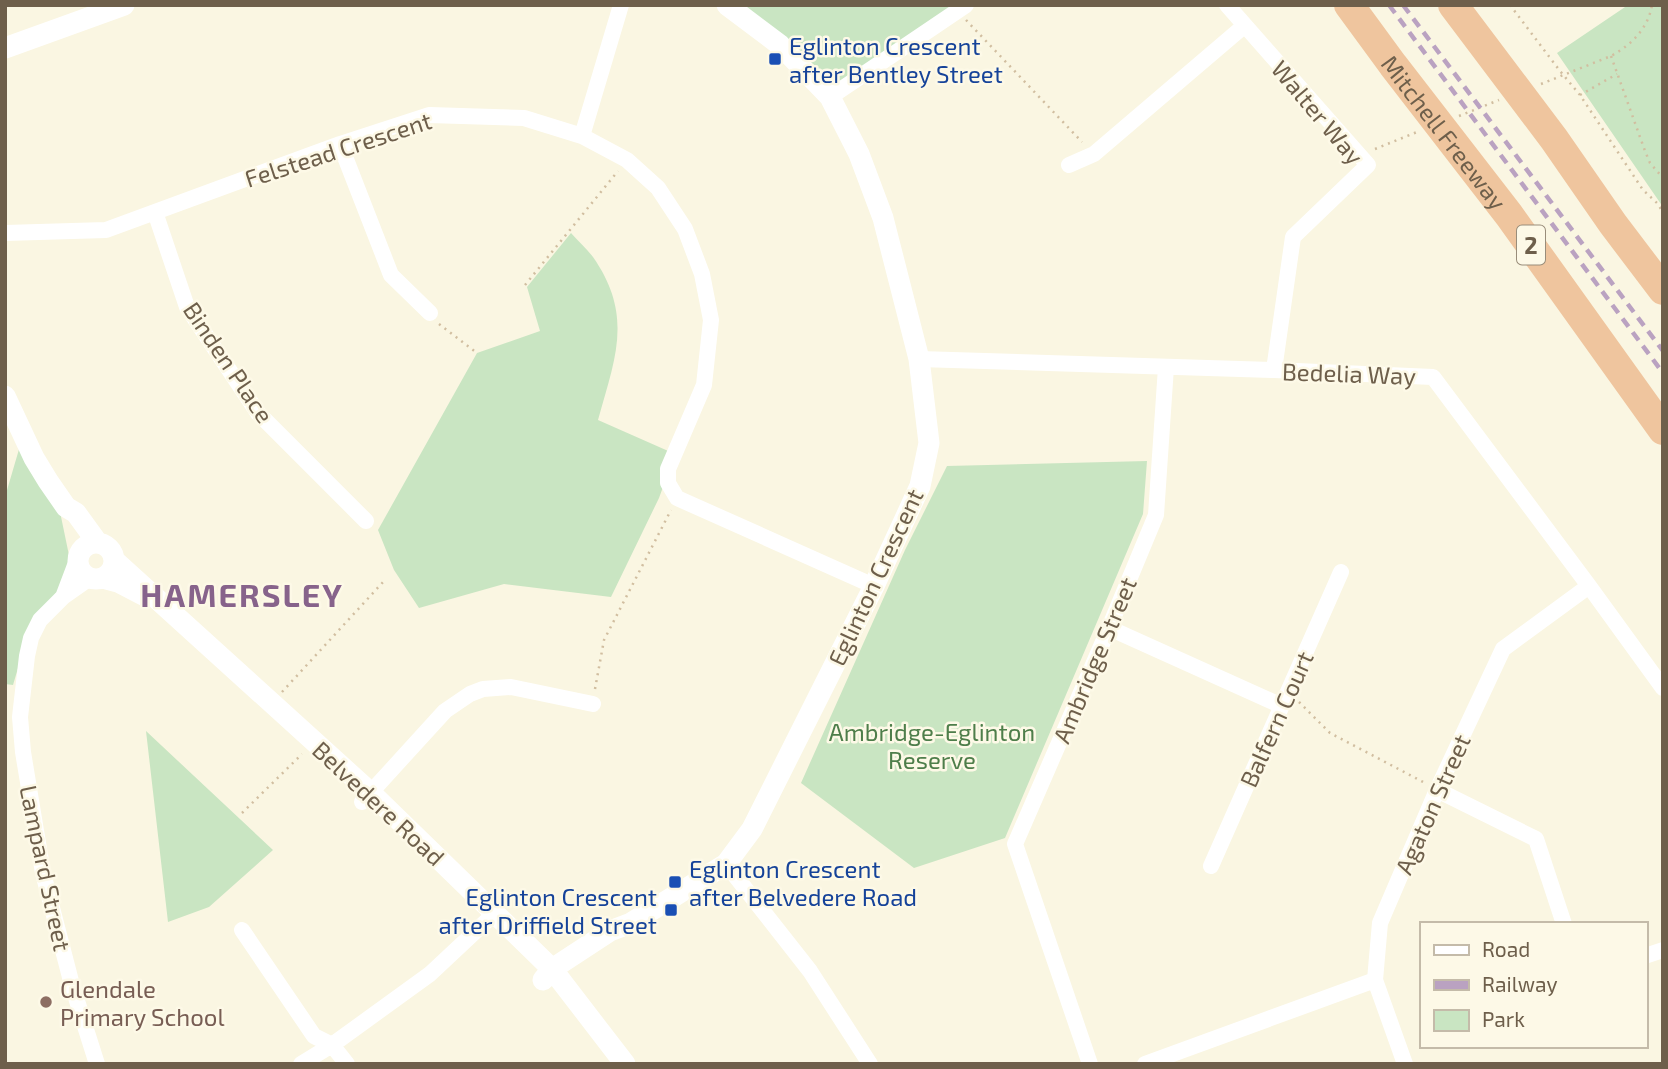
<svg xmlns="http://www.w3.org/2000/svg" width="1668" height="1069" font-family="'Exo 2',sans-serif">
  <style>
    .green { fill: #c9e5c2 }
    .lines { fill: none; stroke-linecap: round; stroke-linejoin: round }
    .path { stroke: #d1bea0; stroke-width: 2.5; stroke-dasharray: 2 5; stroke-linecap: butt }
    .minor { stroke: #fff; stroke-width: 16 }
    .tertiary { stroke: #fff; stroke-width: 21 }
    .motorway { stroke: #efc59e; stroke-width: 30 }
    .rail { stroke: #baa2c1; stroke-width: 4.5; stroke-dasharray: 10 7; stroke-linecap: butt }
    .transit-dot { fill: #1a4fb4; stroke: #fdf9e7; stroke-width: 2.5 }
    .education-dot { fill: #8d6e63; stroke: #fdf9e7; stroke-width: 2.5 }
    .labels { text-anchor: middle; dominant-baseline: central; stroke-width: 5; stroke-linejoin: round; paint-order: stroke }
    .shield { fill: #fdf9e7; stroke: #998d7a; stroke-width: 2 }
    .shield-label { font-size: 23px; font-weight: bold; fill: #6e5f4b }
    .transit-label { font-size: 24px; fill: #164399; stroke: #fdf9e7; text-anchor: start }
    .street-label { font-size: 24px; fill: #6e5f4b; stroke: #fdf9e7 }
    .park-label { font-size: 24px; fill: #4e7e4a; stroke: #fdf9e7 }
    .education-label { font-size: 24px; fill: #785e54; stroke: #fdf9e7; text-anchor: start }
    .district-label { font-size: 32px; font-weight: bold; letter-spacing: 2px; fill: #87638b; stroke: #fdf9e7 }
  </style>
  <rect width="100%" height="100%" fill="#faf6e2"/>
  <path class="green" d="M736 5H966L830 97Z
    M1628 5H1663V207L1557 53Z
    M571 233C578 241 587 249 593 257 634 316 615 358 598 420L675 454 659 498 611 597 504 584 419 608 394 570 378 530 477 353 540 331 527 287Z
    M22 439 59 507 70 560 64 583 31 624 13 685 5 684V497Z
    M1147 461 1143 514 1005 838 914 868 801 783 905 550 947 466Z
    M146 731 273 850 209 907 168 922Z"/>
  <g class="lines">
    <path class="path" d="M1510 5 1560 71 1580 95 1643 190 1657 203 1663 212
      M966 20 1082 142
      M1611 56 1645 151 1650 163 1663 178
      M1541 84 1611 56C1631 45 1648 29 1652 5
      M1580 95 1617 74
      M1459 116 1499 100
      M1375 149 1417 132
      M525 285 618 171
      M439 324 477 353
      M595 689 604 640 671 510
      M282 692 384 581
      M1299 702 1330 733 1425 783
      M242 813 302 754"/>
    <path class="minor" d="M1227 5 1368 165 1293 237 1274 370
      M830 97 966 5
      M582 136 621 5
      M340 144 391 275 430 313
      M1069 165 1094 154 1244 26
      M155 212 187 307 258 413 366 521
      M5 233 106 230 340 144 429 115 524 118 582 136 627 160 658 188 685 229 702 274 711 320 704 385 668 469V483L677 498 874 586
      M919 359 1274 370 1433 377 1589 586 1663 688
      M90 578 63 597 40 620 31 638 27 656 20 717 23 752 43 873 72 985 97 1064
      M63 597 77 560
      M1109 628 1282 706
      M1437 790 1536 839 1564 924
      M362 802 445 711 470 694 483 689 511 687 593 704
      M726 864 810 971 870 1064
      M1211 866 1341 572
      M242 930 314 1036 332 1045 347 1064
      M1645 956 1663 950
      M301 1064 332 1045 430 974 494 914
      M1090 1064 1015 844 1109 628 1156 515 1166 367
      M1145 1064 1375 980
      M1405 1064 1375 980 1380 923 1437 790 1503 649 1589 586"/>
    <path class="tertiary" d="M5 48 124 5
      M5 396 34 458 48 481 66 507 76 513 97 542
      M78 561a18 18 0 1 1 36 0a18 18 0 1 1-36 0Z
      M114 560 371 793 552 969 625 1064
      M103 578 118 582 143 595
      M543 980 552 969 610 931 631 923 726 864 752 829 874 586 920 486 929 443 919 359 883 218 859 154 830 97 780 45 727 5"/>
    <g class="motorway">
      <path id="s1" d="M1349 5 1393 65 1509 215 1663 430"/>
      <path d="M1453 5 1554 139 1613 224 1663 290"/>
    </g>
    <path class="rail" d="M1389 5 1663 373
      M1403 5 1663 351"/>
  </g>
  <g class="transit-dot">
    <rect x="768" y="52" width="14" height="14" rx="3.5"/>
    <rect x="668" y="875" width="14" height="14" rx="3.5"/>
    <rect x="664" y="903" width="14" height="14" rx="3.5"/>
  </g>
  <circle class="education-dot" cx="46" cy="1002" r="7"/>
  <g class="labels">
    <rect class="shield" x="1517" y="225.5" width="28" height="39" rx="5"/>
    <g class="shield-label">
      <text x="1531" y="245">2</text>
    </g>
    <g class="transit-label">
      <text x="789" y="45">Eglinton Crescent<tspan x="789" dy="28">after Bentley Street</tspan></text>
      <text x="689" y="868">Eglinton Crescent<tspan x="689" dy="28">after Belvedere Road</tspan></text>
      <text x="657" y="896" text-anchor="end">Eglinton Crescent<tspan x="657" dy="28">after Driffield Street</tspan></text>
    </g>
    <g class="street-label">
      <text transform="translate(1318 112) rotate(50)">Walter Way</text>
      <text stroke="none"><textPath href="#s1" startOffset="159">Mitchell Freeway</textPath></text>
      <text transform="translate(338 149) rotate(-18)">Felstead Crescent</text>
      <text transform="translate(229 362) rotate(56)">Binden Place</text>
      <text transform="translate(1349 373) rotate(2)">Bedelia Way</text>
      <text transform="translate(875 577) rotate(-65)">Eglinton Crescent</text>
      <text transform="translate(1094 660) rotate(-67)">Ambridge Street</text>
      <text transform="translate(1276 719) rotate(-66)">Balfern Court</text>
      <text transform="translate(379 803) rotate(43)">Belvedere Road</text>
      <text transform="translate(1432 804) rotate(-66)">Agaton Street</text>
      <text transform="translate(46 868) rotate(78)">Lampard Street</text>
    </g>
    <g class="park-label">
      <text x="932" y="731">Ambridge-Eglinton<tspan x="932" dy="28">Reserve</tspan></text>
    </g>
    <g class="education-label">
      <text x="60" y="988">Glendale<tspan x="60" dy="28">Primary School</tspan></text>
    </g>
    <g class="district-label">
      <text x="242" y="594">HAMERSLEY</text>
    </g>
  </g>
  <rect width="1668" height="1069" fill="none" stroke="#6e5f4b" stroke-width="14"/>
  <rect x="1420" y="922" width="228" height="126" fill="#fdf9e7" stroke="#c4bba9" stroke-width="2"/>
  <rect x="1434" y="945" width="35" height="10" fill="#ffffff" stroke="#c4bba9" stroke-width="2"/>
  <text x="1482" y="957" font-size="21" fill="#6e5f4b">Road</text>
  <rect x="1434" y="980" width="35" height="10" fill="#baa2c1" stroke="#c4bba9" stroke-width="2"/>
  <text x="1482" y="992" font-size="21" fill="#6e5f4b">Railway</text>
  <rect x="1434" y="1010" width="35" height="21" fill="#c9e5c2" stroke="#c4bba9" stroke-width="2"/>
  <text x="1482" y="1027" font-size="21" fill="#6e5f4b">Park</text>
</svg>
